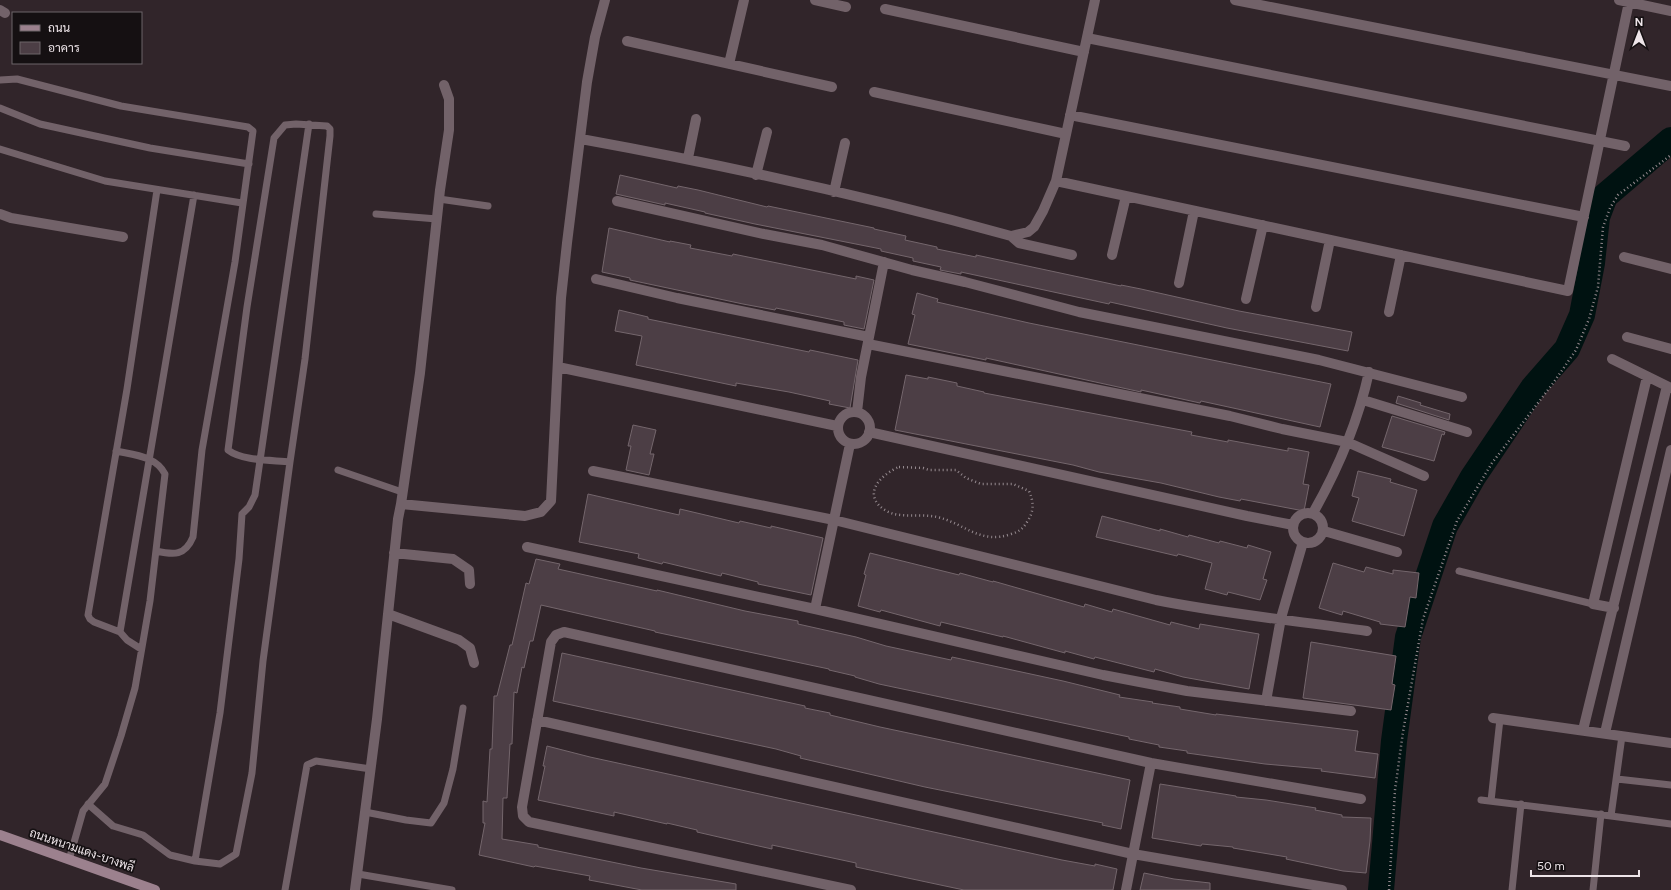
<svg xmlns="http://www.w3.org/2000/svg" width="1671" height="890" font-family="Figtree,Sarabun,sans-serif">
  <style>
    .lines { fill: none; stroke-linecap: round; stroke-linejoin: round }
    .river { stroke: #001211; stroke-width: 26 }
    .building { fill: #4c3e45; stroke: #74666c }
    .path { stroke: #968b90; stroke-width: 2.5; stroke-dasharray: 1 3; stroke-linecap: butt }
    .lane { stroke: #726269; stroke-width: 7 }
    .street { stroke: #726269; stroke-width: 10 }
    .secondary { stroke: #9c818e; stroke-width: 10 }
    .labels { text-anchor: middle; dominant-baseline: central; stroke-width: 3.5; stroke-linejoin: round; paint-order: stroke }
    .street-label { font-size: 12px; fill: #eee5e9; stroke: #151012 }
  </style>
  <rect width="100%" height="100%" fill="#31252a"/>
  <g class="lines">
    <path class="river" d="M1381 890 1394 741 1408 637 1445 526 1473 477 1533 388 1567 349 1582 315 1592 263 1597 217 1605 196 1671 140"/>
  </g>
  <path class="building" d="M620 175 677 188 678 186 698 190 767 207 768 206 874 228V229L906 236 905 240 937 247V249L976 257V255L1121 286V285L1141 289 1239 311 1352 332 1348 351 1227 328 1110 302 1109 304 961 272V274L940 270 941 267 913 261V258L881 251V249L755 224 705 213V212L665 203V205L616 194Z
    M609 228 670 242V241L691 245 690 248 732 256 733 254 856 279V276L874 280 864 329 844 325V322L776 308 775 310 743 304 630 280V278L602 272Z
    M917 293 938 299 937 302 1029 323 1331 384 1320 427 1201 401 1200 403 1141 390V392L986 358V360L908 344 915 315 912 314Z
    M619 310 648 317V319L682 326 809 352 810 350 858 360 850 408 829 404 830 401 789 392 736 383V386L636 365 642 336 615 331Z
    M906 375 928 379V377L957 383V386L984 392V393L1192 432 1191 435 1228 442V440L1288 451V448L1309 452 1303 484 1309 485 1304 511 1241 499 1240 501 1219 497 1161 483 1099 472 1073 465 895 430Z
    M1398 396 1421 403 1420 405 1450 414 1449 420 1396 403Z
    M1392 416 1445 432 1444 435 1442 434 1434 461 1382 447Z
    M633 425 656 430 650 454H654L649 475 626 470 631 446H628Z
    M1358 471 1391 479 1390 482 1417 490 1404 536 1352 521 1359 498 1352 496Z
    M588 494 679 515 680 509 739 523 740 521 771 528V526L823 538 811 595 758 584V582L722 573 721 576 663 562 662 564 638 558 639 554 579 542Z
    M1102 516 1160 531V529L1188 537 1189 535 1219 543 1220 541 1247 548 1248 545 1271 552 1263 579 1267 580 1260 600 1228 592 1227 595 1205 589 1212 563 1178 554 1177 556 1096 537Z
    M870 553 959 575 960 573 993 582V581L1084 607 1085 604 1112 612 1113 609 1170 625 1171 622 1199 629 1200 624 1259 634 1249 689 1183 677 1155 669 1154 672 1095 657 1094 659 1065 651V653L1003 636V637L941 622 940 626 881 610 880 612 858 606 866 575 864 574Z
    M536 559 560 564 558 569 657 591V590L745 611 798 621V624L856 637 886 646 951 660 952 657 1063 681 1120 695 1119 697 1153 702 1152 703 1180 707V709L1216 715V714L1358 731 1355 751 1378 754 1375 778 1321 771 1322 769 1265 764 1187 753V751L1159 747V745L1129 739V737L879 684 855 677V676L829 670V669L655 632V631L541 605 533 641H530L524 668 522 667 517 693 514 692 512 744H510L507 798H503L502 839 538 845V847L641 868 736 884V890H642L589 880 590 876 535 866 534 867 479 855 485 823H483V801L487 802 490 749H492L494 696H497L510 645H512L526 583 529 584Z
    M1333 563 1364 572 1366 567 1393 574V570L1419 573 1416 598 1410 597 1405 627 1380 624V622L1343 611 1342 615 1319 608Z
    M1311 642 1396 656 1392 684 1395 685 1391 710 1303 698Z
    M562 653 805 706V708L830 713V715L880 727 1130 780 1121 829 1102 825 1103 823 925 787 800 758 801 756 776 749 553 701Z
    M547 746 590 757 1062 860 1095 866V864L1117 869 1113 890H964L856 867V863L772 845V849L723 838 697 832V830L667 823V824L614 812V816L538 800 545 766H543Z
    M1160 784 1236 796V797L1266 800 1316 808 1315 810 1342 815V817L1371 818 1370 841 1366 873 1343 871 1286 859 1287 857 1233 848V847L1202 844 1201 846 1152 838Z
    M1144 873 1174 879 1210 883V890H1140Z"/>
  <g class="lines">
    <path class="path" d="M899 467 923 468 929 470H956L966 478 981 484H1013L1029 491C1034 502 1034 512 1027 522 1023 529 1018 532 1011 534 980 545 964 523 937 517 923 514 908 517 894 514 883 511 870 501 875 488 878 479 891 470 899 467Z
      M1389 890 1395 790 1403 732 1423 619 1457 521 1492 463 1554 382 1576 350 1589 319 1598 287 1603 227 1610 208 1618 195 1671 155"/>
    <path class="lane" d="M0 80 17 79 121 106 248 127 253 131 235 262 202 450 193 537C185 556 174 555 156 551
      M0 108 40 124 150 148 249 164
      M296 124 327 126 330 129V136L305 359 290 462C273 460 242 461 228 450L247 307 274 138 285 125Z
      M0 149 105 181 242 203
      M439 199 488 206
      M376 214 437 219
      M338 470 402 492
      M1459 571 1593 604
      M120 632 194 195
      M141 649 127 640 120 632 94 622 90 619 88 615 127 389 157 190
      M1622 736 1611 816 1671 824
      M1617 779 1671 785
      M1481 800 1611 816
      M1491 801 1500 719
      M88 804 113 826 143 835 170 855 195 861 220 864 236 854 252 773 263 661 290 462
      M365 812 406 820 431 823 444 803 453 769 463 708
      M69 860 83 811 105 784 121 736 135 688 150 601 165 474C156 456 134 455 116 451
      M195 861 220 713 239 559 242 514 249 507 255 495 309 124
      M358 874 452 890
      M285 890 307 765 316 761 371 769
      M1512 890 1521 804
      M1593 890 1601 814"/>
    <path class="street" d="M815 0 846 7
      M1235 0 1671 86
      M1619 0 1671 11
      M885 9 1084 52
      M0 10 5 13
      M1087 38 1625 146
      M627 41 832 87
      M729 64 744 0
      M874 92 1066 134
      M1070 115 1584 217
      M581 139C724 165 870 197 1011 236L1028 232 1034 227 1043 211 1056 181 1095 0
      M688 158 696 119
      M756 175 767 132
      M1056 181 1568 291 1629 2
      M834 192 845 143
      M617 201 764 234 822 245 912 270 965 282 1079 312 1319 360 1462 397
      M0 214 11 218 123 237
      M1011 236 1019 243 1072 255
      M1112 255 1126 196
      M1624 257 1671 269
      M596 279 677 298 869 337
      M1179 283 1194 211
      M1246 299 1263 225
      M1316 307 1330 240
      M1389 312 1401 255
      M1627 337 1671 349
      M868 344 1230 416 1282 429 1347 442 1424 476
      M1612 359 1671 388
      M558 367 837 426
      M1363 400 1467 432
      M838 428a16 16 0 1 1 32 0a16 16 0 1 1-32 0Z
      M857 412 861 377 884 262
      M869 432 1247 516 1293 525
      M593 471 834 520 1156 600C1226 614 1297 621 1367 631
      M401 504 525 516 541 512 551 501 561 298 567 243 587 82 595 37 605 0
      M1293 528a15 15 0 1 1 30 0a15 15 0 1 1-30 0Z
      M1313 513C1338 469 1358 422 1369 372
      M1324 531 1397 552
      M527 547 815 609 1103 675 1187 691 1351 711
      M394 553 453 559 469 570 470 584
      M1614 608 1593 604 1647 377
      M815 609 850 444
      M388 614 459 640 470 648 474 663
      M1266 701 1281 618 1303 542
      M1493 718 1671 743
      M537 720 1133 854 1342 890
      M1583 730 1667 386
      M1605 733 1671 450
      M355 890 377 719 398 519 401 504 420 373 440 190 449 130V99L444 85
      M851 890 529 822 523 816 522 807 551 642 556 635 564 632 1151 763 1361 799
      M1126 890 1151 763"/>
    <path class="secondary" d="M0 835 155 890"/>
  </g>
  <g class="labels">
    <g class="street-label">
      <text transform="translate(82 850) rotate(19)">ถนนหนามแดง-บางพลี</text>
    </g>
  </g>
  <rect x="12" y="12" width="130" height="52" fill="#151012" stroke="#6c6568"/>
  <rect x="20" y="25" width="20" height="6" fill="#9c818e" stroke="#6c6568"/>
  <text x="48" y="32" font-size="12" fill="#eee5e9">ถนน</text>
  <rect x="20" y="42" width="20" height="12" fill="#4c3e45" stroke="#6c6568"/>
  <text x="48" y="52" font-size="12" fill="#eee5e9">อาคาร</text>
  <g transform="translate(1639 32)" stroke="#151012" stroke-width="3" paint-order="stroke">
  <path d="M0-3L7 15L0 10L-7 15Z" fill="#eee5e9"/>
  <text y="-6" font-size="11" font-weight="bold" text-anchor="middle" fill="#eee5e9">N</text>
  </g>
  <path d="M1531 870v6h108v-6" fill="none" stroke="#eee5e9" stroke-width="2"/>
  <text x="1537" y="870" font-size="12" fill="#eee5e9" stroke="#151012" stroke-width="3" paint-order="stroke">50 m</text>
</svg>
